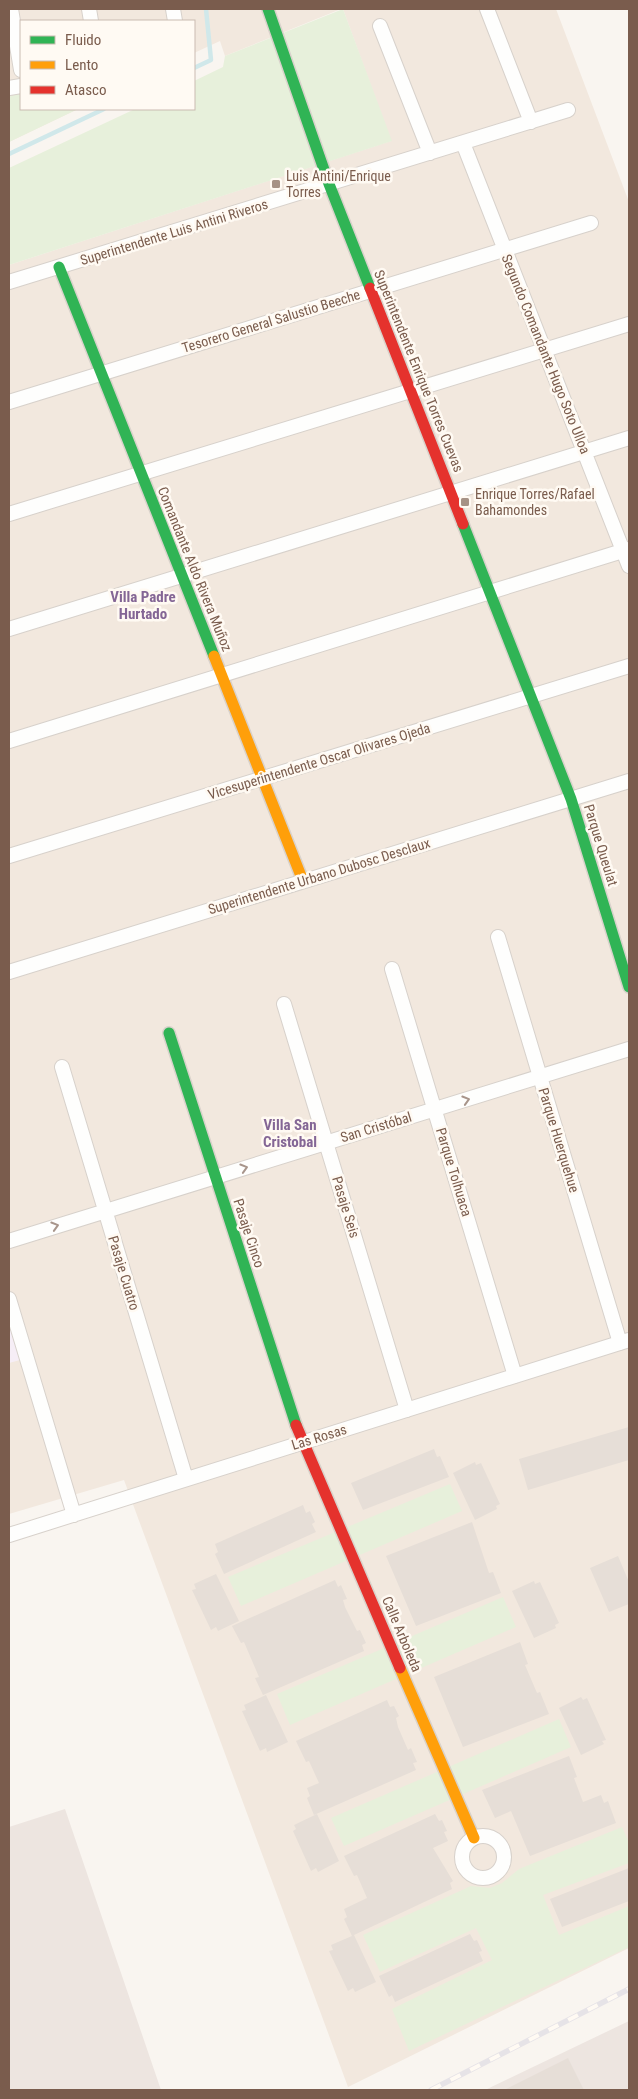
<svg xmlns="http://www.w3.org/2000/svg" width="638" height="2099" font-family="'Roboto Condensed',sans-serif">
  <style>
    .residential { fill: #f2e8de }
    .industrial { fill: #ede5e0 }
    .education { fill: #f6eef6 }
    .green { fill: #e7f0db }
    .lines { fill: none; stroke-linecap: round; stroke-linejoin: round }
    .stream { stroke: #d0e8ea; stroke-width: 4.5 }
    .building { fill: #e6ded7 }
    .street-casing { stroke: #d7d1cb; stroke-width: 16 }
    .fast-casing { stroke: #d9d2cb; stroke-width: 14 }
    .slow-casing { stroke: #d9d2cb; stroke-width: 14 }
    .jam-casing { stroke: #d9d2cb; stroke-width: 14 }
    .street { stroke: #fefefd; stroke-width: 14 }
    .fast { stroke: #30b455; stroke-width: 11 }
    .slow { stroke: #ff9f0a; stroke-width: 11 }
    .jam { stroke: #e5322d; stroke-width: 11 }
    .rail-casing { stroke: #e6e3e7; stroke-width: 5.5 }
    .rail { stroke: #fffaf3; stroke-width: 4; stroke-dasharray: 11; stroke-linecap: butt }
    .oneway { stroke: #a8958b }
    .poi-dot { fill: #a69286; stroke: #fffaf3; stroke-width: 2 }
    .labels { text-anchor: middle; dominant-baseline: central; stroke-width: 5; stroke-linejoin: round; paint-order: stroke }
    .poi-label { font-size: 14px; fill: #7a5c4d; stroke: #fffaf3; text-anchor: start }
    .street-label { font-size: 14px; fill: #7a5c4d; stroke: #fffaf3 }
    .neighbourhood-label { font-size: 15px; font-weight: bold; fill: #846695; stroke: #fffaf3 }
  </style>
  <rect width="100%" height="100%" fill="#f9f5f0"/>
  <path class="residential" d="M9 9H341L225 56 220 41 194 53V21H21V109H78L9 142Z
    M343 9H556L629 202V1948L348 2087 124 1480 9 1514V265L391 141Z"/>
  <path class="industrial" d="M65 1809 161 2090H9V1827Z
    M629 2021V2090H485Z"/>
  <path class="education" d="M11 1328 20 1360 9 1363V1329Z"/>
  <path class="green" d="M343 9 392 141 9 265V168L135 109H194V81L223 67 225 56Z
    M21 94V109H78L9 142V96Z
    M450 1484 462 1511 241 1606 228 1577Z
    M503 1597 516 1627 290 1725 277 1694Z
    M559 1719 571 1747 344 1846 331 1818Z
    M622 1827 629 1843V1863L543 1895 559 1935 629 1906V1947L409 2051 392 2009 492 1960 476 1928 380 1972 363 1935 471 1886 490 1888 502 1883 519 1869Z"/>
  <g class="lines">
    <path class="stream" d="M194 68 211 60 206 9
      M9 154 104 109"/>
  </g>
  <path class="building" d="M629 1427V1460L528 1490 519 1459Z
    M434 1449 437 1457 440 1456 449 1477 363 1510 351 1483Z
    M475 1462 476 1465 481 1463 500 1504 496 1506 497 1509 475 1520 453 1473Z
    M303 1505 306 1513 310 1511 315 1522 312 1524 316 1532 224 1574 215 1554 218 1552 215 1544Z
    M472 1522 489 1573 493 1572 501 1593 416 1626 386 1556Z
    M618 1556 629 1582V1604L609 1612 590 1568Z
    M216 1574 239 1621 218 1631 216 1627 211 1630 192 1590 196 1589 194 1584Z
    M335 1580 338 1587 341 1585 347 1599 343 1600 345 1607 357 1631 360 1630 366 1643 362 1645 364 1651 263 1695 255 1678 259 1677 244 1642 241 1643 232 1626Z
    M534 1581 535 1584 540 1582 559 1623 555 1625 556 1628 534 1638 512 1591Z
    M520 1642 528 1664 525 1665 537 1693 540 1692 549 1714 463 1747 434 1677Z
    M266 1695 288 1742 267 1752 266 1748 260 1751 242 1711 246 1710 244 1705Z
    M581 1697 583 1700 587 1698 606 1740 602 1741 604 1744 581 1755 559 1708Z
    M387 1700 390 1707 394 1706 399 1716 396 1718 398 1727 408 1750 411 1748 417 1762 413 1763 416 1770 314 1815 307 1798 310 1796 307 1788 319 1783 309 1761 306 1762 296 1741Z
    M569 1756 577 1777 574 1778 583 1802 601 1795 604 1803 608 1801 616 1823 530 1856 511 1811 495 1818 482 1790Z
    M317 1814 339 1861 318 1872 316 1868 311 1871 293 1831 296 1829 294 1825Z
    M435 1814 439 1821 442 1820 447 1831 444 1832 448 1841 433 1848 453 1881 450 1883 452 1889 354 1935 376 1982 355 1992 353 1988 348 1991 329 1951 333 1950 331 1945 352 1936 344 1919 347 1917 344 1909 367 1898 357 1875 354 1876 344 1856Z
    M629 1868V1901L562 1927 550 1899Z
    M470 1934 474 1941 477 1940 482 1951 479 1952 483 1961 395 2002 392 1995 389 1997 379 1976Z
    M568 2058 584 2090H504Z"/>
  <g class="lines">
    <defs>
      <path id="street" d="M11 9 21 70
        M89 9 91 21
        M173 9 175 21
        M487 9 531 122
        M380 26 430 153
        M9 88 21 86
        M463 143 629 566
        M9 282 568 110
        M9 402 591 223
        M9 514 629 324
        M9 629 629 438
        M9 741 629 549
        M9 856 629 666
        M498 937 620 1343
        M392 969 515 1376
        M9 972 629 781
        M284 1004 407 1410
        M62 1067 186 1479
        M9 1241 629 1049
        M9 1299 74 1515
        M9 1535 629 1340
        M462 1857a21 21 0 1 1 42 0a21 21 0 1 1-42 0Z"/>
      <path id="fast" d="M268 9 329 184 370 288
        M59 267 214 656
        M463 524 571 799 629 987
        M169 1033 296 1425"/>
      <path id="slow" d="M214 656 303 881
        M400 1668 474 1838"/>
      <path id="jam" d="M370 288 463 524
        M296 1425 400 1668"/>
    </defs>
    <use href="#street" class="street-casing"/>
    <use href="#fast" class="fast-casing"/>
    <use href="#slow" class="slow-casing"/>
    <use href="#jam" class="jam-casing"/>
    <use href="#street" class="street"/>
    <use href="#fast" class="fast"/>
    <use href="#slow" class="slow"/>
    <use href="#jam" class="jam"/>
    <defs>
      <path id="rail" d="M431 2090 629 1989"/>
    </defs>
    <use href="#rail" class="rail-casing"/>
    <use href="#rail" class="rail"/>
  </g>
  <defs><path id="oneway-chevron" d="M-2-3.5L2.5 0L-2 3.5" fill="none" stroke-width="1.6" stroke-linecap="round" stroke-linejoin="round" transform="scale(1.25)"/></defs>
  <g class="oneway">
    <use href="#oneway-chevron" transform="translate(466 1100) rotate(-17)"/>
    <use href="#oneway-chevron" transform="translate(244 1168) rotate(-17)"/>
    <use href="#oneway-chevron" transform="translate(55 1226) rotate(-17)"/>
  </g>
  <g class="poi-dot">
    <rect x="271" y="179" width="10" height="10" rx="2.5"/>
    <rect x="460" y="497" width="10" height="10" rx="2.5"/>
  </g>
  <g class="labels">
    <g class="poi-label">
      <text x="286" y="176">Luis Antini/Enrique<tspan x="286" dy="16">Torres</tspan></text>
      <text x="475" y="494">Enrique Torres/Rafael<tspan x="475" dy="16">Bahamondes</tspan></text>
    </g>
    <g class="street-label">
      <text transform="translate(174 232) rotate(-17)">Superintendente Luis Antini Riveros</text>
      <text transform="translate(271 321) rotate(-17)">Tesorero General Salustio Beeche</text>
      <text transform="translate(546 354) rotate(68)">Segundo Comandante Hugo Soto Ulloa</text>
      <text transform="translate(419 371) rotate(68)">Superintendente Enrique Torres Cuevas</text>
      <text transform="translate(195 569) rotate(68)">Comandante Aldo Rivera Muñoz</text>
      <text transform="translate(319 761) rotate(-17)">Vicesuperintendente Oscar Olivares Ojeda</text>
      <text transform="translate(601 845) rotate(73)">Parque Queulat</text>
      <text transform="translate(319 876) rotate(-17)">Superintendente Urbano Dubosc Desclaux</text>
      <text transform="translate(376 1127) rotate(-17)">San Cristóbal</text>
      <text transform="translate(559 1140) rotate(73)">Parque Huerquehue</text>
      <text transform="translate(454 1172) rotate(73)">Parque Tolhuaca</text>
      <text transform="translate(346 1207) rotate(73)">Pasaje Seis</text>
      <text transform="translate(249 1233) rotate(72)">Pasaje Cinco</text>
      <text transform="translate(124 1273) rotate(73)">Pasaje Cuatro</text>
      <text transform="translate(319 1437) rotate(-17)">Las Rosas</text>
      <text transform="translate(402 1634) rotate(67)">Calle Arboleda</text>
    </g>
    <g class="neighbourhood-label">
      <text x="143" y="597">Villa Padre<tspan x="143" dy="17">Hurtado</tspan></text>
      <text x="290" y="1125">Villa San<tspan x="290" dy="17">Cristobal</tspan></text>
    </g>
  </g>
  <rect width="638" height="2099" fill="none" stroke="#7a5c4d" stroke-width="20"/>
  <rect x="20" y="20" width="175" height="90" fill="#fffaf3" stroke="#cabbb1"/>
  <rect x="30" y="36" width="25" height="8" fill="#30b455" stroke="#cabbb1"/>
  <text x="65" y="45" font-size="15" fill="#7a5c4d">Fluido</text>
  <rect x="30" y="61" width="25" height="8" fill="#ff9f0a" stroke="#cabbb1"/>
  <text x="65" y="70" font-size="15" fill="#7a5c4d">Lento</text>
  <rect x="30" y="86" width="25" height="8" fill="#e5322d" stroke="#cabbb1"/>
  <text x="65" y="95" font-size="15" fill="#7a5c4d">Atasco</text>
</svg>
